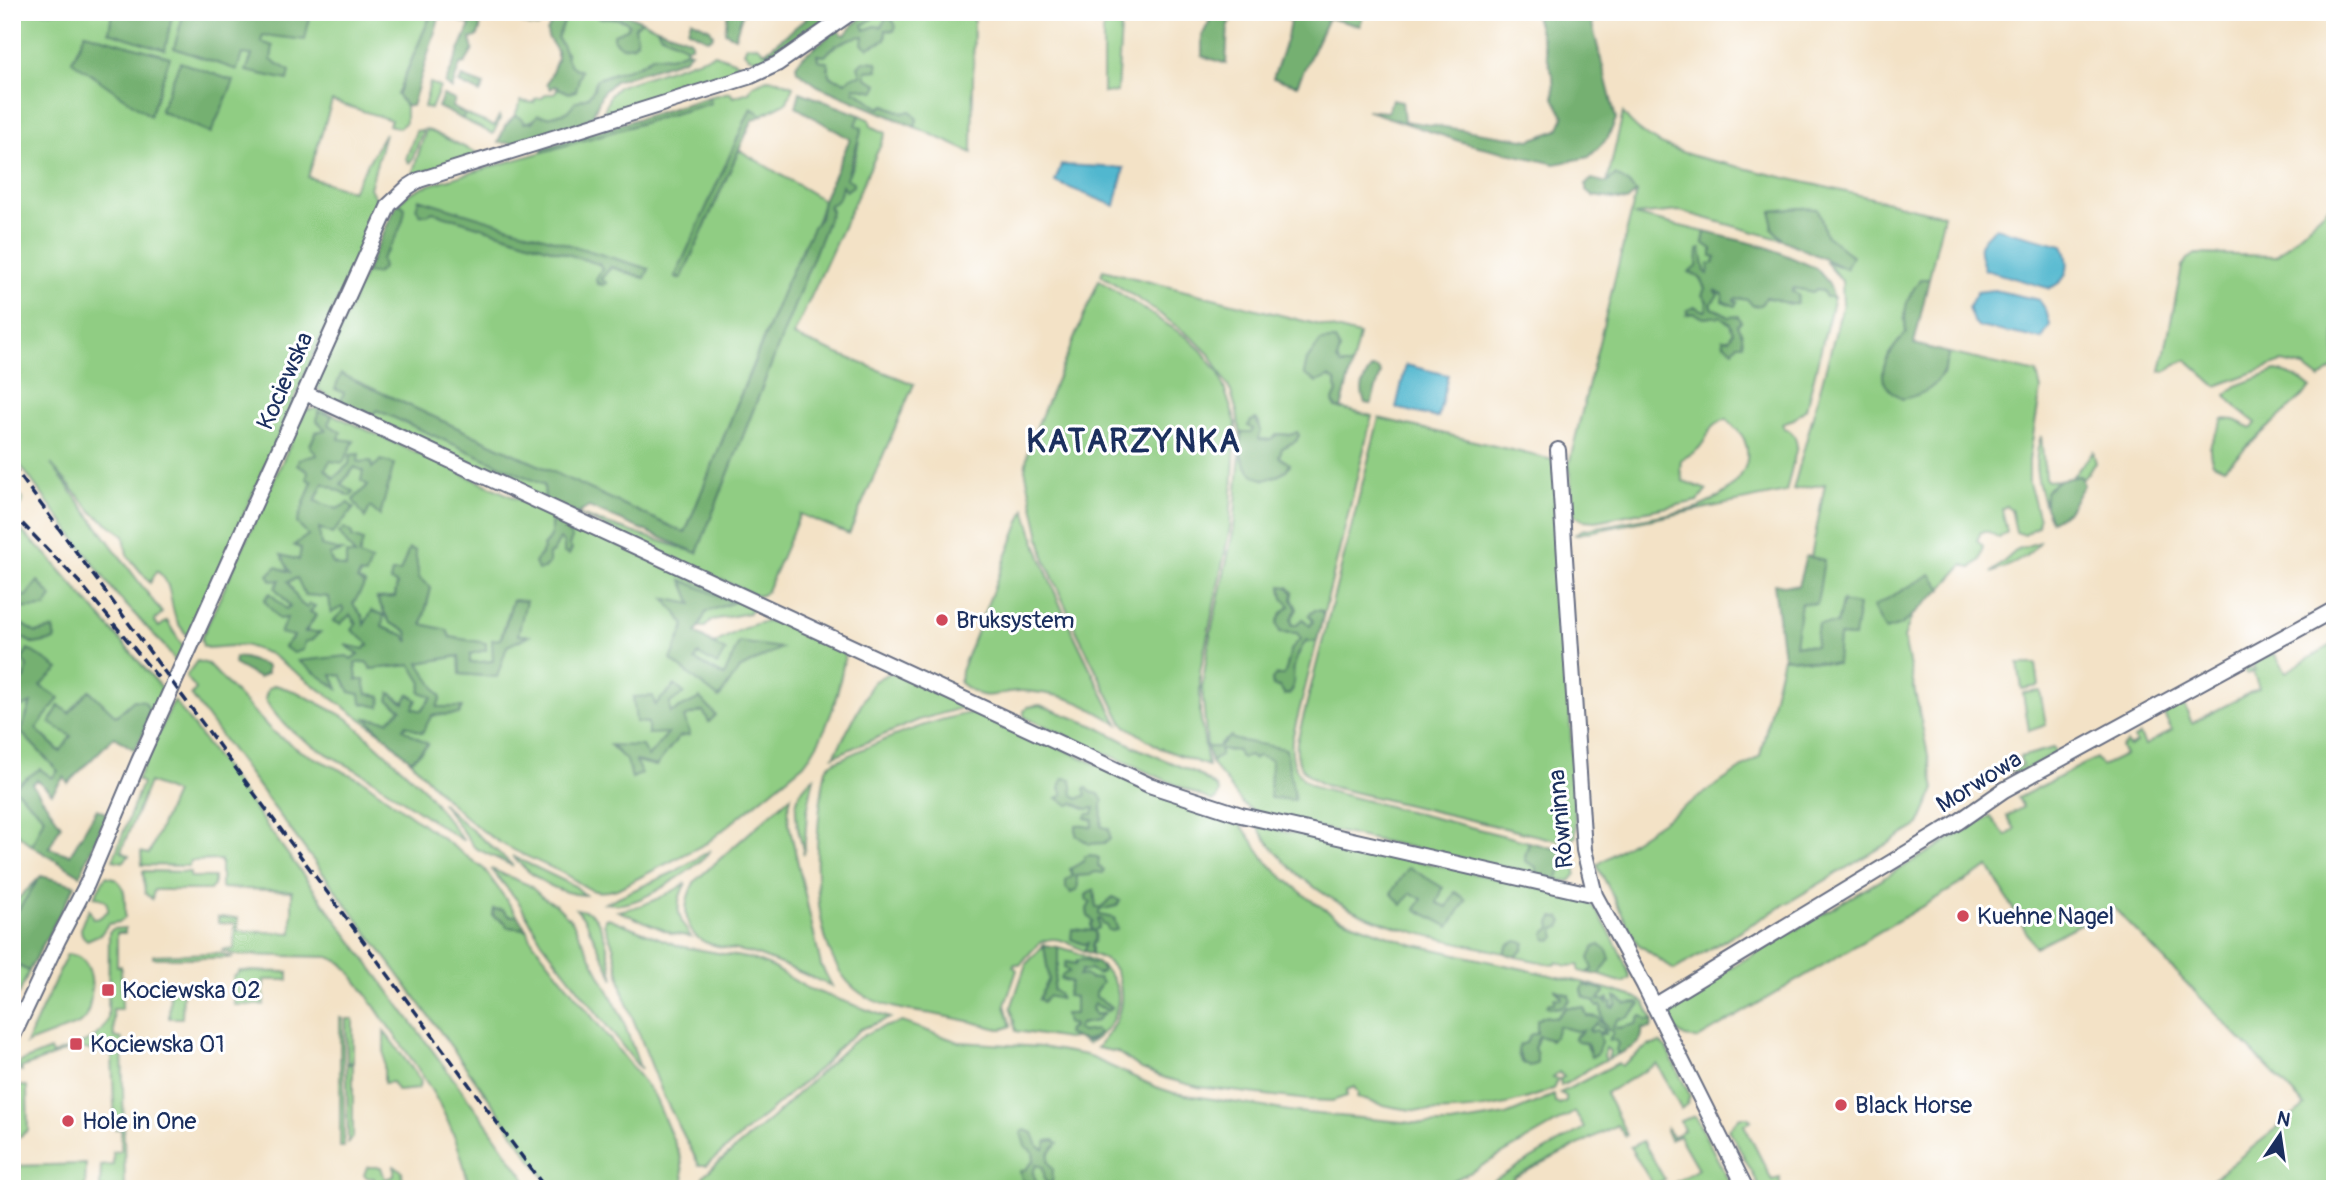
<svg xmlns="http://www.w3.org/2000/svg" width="2347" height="1201" font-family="Pangolin,sans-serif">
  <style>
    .green { fill: #90cd83; stroke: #567e70; stroke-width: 2; fill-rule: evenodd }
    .forest { fill: #74b071; stroke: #487068; stroke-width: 2 }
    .water { fill: #51b7cf; stroke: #367396; stroke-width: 2 }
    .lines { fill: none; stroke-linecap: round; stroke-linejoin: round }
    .street-casing { stroke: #676e82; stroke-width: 18 }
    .street { stroke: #fff; stroke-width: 14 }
    .rail { stroke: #1b2f5e; stroke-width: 3.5; stroke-dasharray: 10 5; stroke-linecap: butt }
    .poi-dot { fill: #d1495b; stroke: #fff; stroke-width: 2.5 }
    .labels { text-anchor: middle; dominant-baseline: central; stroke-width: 6; stroke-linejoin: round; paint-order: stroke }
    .street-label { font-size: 24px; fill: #1b2f5e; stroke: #fff }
    .poi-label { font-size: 24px; fill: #1b2f5e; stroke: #fff; text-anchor: start }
    .district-label { font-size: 32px; font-weight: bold; letter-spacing: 2px; fill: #1b2f5e; stroke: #fff }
  </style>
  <rect width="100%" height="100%" fill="#fff"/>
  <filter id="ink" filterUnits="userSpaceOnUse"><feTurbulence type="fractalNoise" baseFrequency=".0143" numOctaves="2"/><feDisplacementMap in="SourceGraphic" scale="14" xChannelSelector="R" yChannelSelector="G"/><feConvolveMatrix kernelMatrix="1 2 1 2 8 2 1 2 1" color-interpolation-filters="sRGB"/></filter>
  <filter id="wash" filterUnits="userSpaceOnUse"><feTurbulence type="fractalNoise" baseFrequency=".00686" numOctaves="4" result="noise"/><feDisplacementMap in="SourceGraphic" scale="28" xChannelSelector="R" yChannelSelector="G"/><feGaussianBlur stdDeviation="1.57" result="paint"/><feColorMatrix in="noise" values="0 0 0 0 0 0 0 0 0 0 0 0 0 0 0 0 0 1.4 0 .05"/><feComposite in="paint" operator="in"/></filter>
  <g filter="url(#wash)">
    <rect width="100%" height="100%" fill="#f3e2c6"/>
    <path class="green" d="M12 12H432L397 94 406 106V122L399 128 389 125 391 120 332 101 308 177 352 191 385 133 370 188 374 196 381 200 190 638C184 632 179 626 176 619 169 602 173 583 157 571L150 583 127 555 124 535 93 513 51 464 162 613 154 621 159 627 167 621 185 650 177 664 165 647 116 594 12 454Z
      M524 12 531 21 543 22 538 27 530 26 496 13Z
      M569 12H591L599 18C609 17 623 18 630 25L627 29 637 40 635 27 642 21 657 28 660 34 687 47V51L670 57 652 56C639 70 614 71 596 80L594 89 588 97 575 102 567 112 523 123V119L515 115 521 101 534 103 535 99 542 98 546 94H554L558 88 569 92 572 67 566 60 567 54 556 38Z
      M870 12H974L972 153 915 127 917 119 885 105 880 109C869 104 867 96 854 91V87L866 78 863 61 862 75 847 82 830 77 818 60 817 55 825 56C835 44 849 38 863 35L868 47 885 40 886 30 894 31 875 26 865 30 863 25 873 18Z
      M1103 24 1121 26 1117 92 1103 93Z
      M800 37 806 40 767 62 749 57 744 52 747 45 757 46 765 52Z
      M715 54 739 63V72L603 114 610 95 619 86Z
      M767 79 778 80 793 86 787 102 762 115 751 108 681 279 739 150 823 200C818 228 798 255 787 283 751 365 719 450 685 533L341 374 345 393 339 404 318 389 317 383 365 273 388 251 399 203 407 195 422 187 711 103 709 97 730 92 733 97 749 92 753 85ZM433 212 648 270 644 278 611 267 600 279 606 283 604 285 597 284 596 279 602 269 599 264Z
      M430 83 440 87 431 109 424 107Z
      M1623 113C1641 139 1668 148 1697 157L1944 215 1929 279H1920L1904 314 1906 332 1889 354 1883 372 1943 375 1949 353 2037 373 2041 389 2029 460V483L2039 519 2038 526 2025 535 2016 532 2011 509 2006 506 2002 509 2007 532 1999 538 1989 532H1981L1977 540 1983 546 1980 560 1971 568 1963 565 1942 589 1930 574 1901 625 1912 615 1904 638 1935 789 1919 825 1674 970 1637 943 1597 865 1760 756 1783 657 1836 664 1839 636 1854 637 1843 602 1837 624 1816 646 1794 645 1801 602 1816 604 1823 560 1811 557 1825 484 1793 490 1843 304 1842 281 1825 261 1846 269 1826 235 1818 209 1772 228 1783 240 1680 211 1634 215 1705 232 1703 243 1712 249 1716 257 1709 275 1705 272 1701 250 1700 278 1705 288 1707 309 1705 312 1695 307 1687 314 1694 313 1704 318 1720 315 1730 324 1733 332 1729 339H1723L1724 344 1742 334C1735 322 1726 313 1712 308V289L1734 300 1736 298C1759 302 1766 292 1789 305L1794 288 1813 292 1816 289 1822 290 1826 297H1834L1806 409 1794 419 1782 423 1784 428C1792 430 1796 438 1797 446L1786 492 1574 535 1582 530C1608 525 1635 520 1662 515 1674 513 1687 512 1699 507 1725 497 1758 471 1744 439 1741 432 1732 426 1727 419 1705 426 1712 434 1700 447 1695 453 1687 456 1681 460L1680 469 1683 481 1707 490 1698 501 1596 521 1583 520 1574 515 1569 464 1636 193 1627 182 1607 183Z
      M465 114 494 126 499 116 500 119 493 134 462 119Z
      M860 115 870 120 871 126 886 133 793 336 914 384 849 534 800 514 767 591 762 595 757 596 577 514 697 553 831 212 829 205C839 190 852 173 856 155 858 146 859 138 862 128L855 125Z
      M426 129 481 155 412 175Z
      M423 130 412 160 409 163 406 159 416 131Z
      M2335 201V366L2320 379 2304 367 2282 362 2216 386 2187 360 2176 364 2167 371H2161L2182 267 2187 259 2196 254 2276 256Z
      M1103 270 1359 335 1352 365H1341L1337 360 1340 349 1335 340 1321 341 1307 360 1304 374 1317 382 1329 377 1336 381 1337 392 1333 401 1335 407 1372 416 1323 617 1322 611 1315 610 1310 614 1313 621 1310 627 1303 619 1297 625H1292L1291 619 1297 609 1292 599 1293 593 1288 587H1281L1283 598 1290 606 1281 614 1277 624 1280 632 1297 633 1301 639C1285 652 1291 660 1284 675H1276L1272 680 1273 686 1280 687 1285 695 1291 693C1295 686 1293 683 1293 675 1293 664 1300 648 1307 640L1310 642 1317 641 1292 739C1290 762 1296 778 1317 788L1529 842 1525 857 1527 862 1536 867V874L1268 817C1246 809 1241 804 1229 785 1223 776 1216 771 1211 762L1220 756V749L1230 751 1234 747 1238 749V754L1242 758 1250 756 1253 758 1258 755 1247 745C1238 746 1235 744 1231 737L1221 742 1218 747H1207L1202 688 1209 641 1234 528 1240 452C1246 468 1249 475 1265 479L1279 475 1287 469 1290 464 1278 457 1282 448 1296 441 1299 435 1297 433 1291 435 1278 434 1271 440 1258 439 1261 432 1259 422 1256 419 1251 421 1248 426 1253 429 1251 433 1242 432 1241 439 1237 412 1231 392 1211 356 1195 340 1149 306 1101 275Z
      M1099 280 1188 338 1201 350 1219 373 1236 423 1230 528 1200 672V714L1208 766 1160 748 1123 724 1077 632 1045 560 1025 469 1029 445Z
      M2276 371C2290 373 2300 378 2311 388L2224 468 2213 463C2204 443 2217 437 2223 419L2234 420 2252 428 2256 423 2238 409 2226 395 2236 386Z
      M319 408 561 519C554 528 551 538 543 546L549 554 553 552 560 538 564 544 569 546 568 522 748 605 752 609 749 613 712 620 705 627H699L706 612 732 603 683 582 693 604 666 599 685 625 671 660 719 697 739 669 780 648 724 676 695 660 698 654 725 651 713 644C729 636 746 625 764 622 793 617 821 640 845 654 838 695 830 731 804 764L707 843 617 889C589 897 586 885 563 873 542 863 519 854 499 842 466 822 437 790 411 761L428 745 403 729C415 714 441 715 459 714L461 707 436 708 441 697 418 663 460 656V674L497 677 507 646 527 635H518L513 600 493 661 469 663V654L485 650 450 637 447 630 422 625 431 588 419 578 415 551 397 583 395 597 377 599 390 623 407 631 410 644 404 635 381 627 372 611 364 627 363 617 353 604 365 584 357 581 371 561 359 557 351 537 345 528 355 556 346 554V568L333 564 329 554 340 551 321 547 319 527 337 509 315 502 323 483 341 484 355 467 363 471 369 485 354 499 365 517 370 507 372 469 349 464 334 478 325 469 330 461 353 441 339 440 328 424 332 416 318 412 326 430 316 432 310 445 317 455 297 465 308 471 312 482 297 522 309 535 295 546 301 548 300 560 282 556 291 573 281 580 290 606 286 610 294 636 305 642 319 633H305L316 616 299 602 287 582 298 578 342 607 344 610 334 621 350 615 369 644 364 650 348 647 359 654 350 659 299 661 337 687 332 675H341L350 691 381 696 367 694 357 680 355 663 367 662 371 669 411 665 432 697 421 711 412 708 408 695 405 703 391 693 401 709 388 721 367 719 385 736 270 654 244 645 208 648 203 646 201 639 304 414 307 410Z
      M362 409 377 410 544 485 545 499 485 469 359 413Z
      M1379 418 1557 461 1576 837 1565 841 1555 840 1324 785C1304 775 1295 765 1297 742Z
      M2041 436 2045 478 2048 481 2059 480 2045 492V507C2037 479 2032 465 2041 436Z
      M2093 452 2096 463 2082 480 2080 476 2072 477Z
      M12 482 23 501 20 508 12 506Z
      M1025 509C1047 586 1082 652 1118 724 1099 713 1080 701 1059 696 1047 694 1033 691 1021 691 992 691 990 706 960 683L961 671Z
      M12 522 47 555 165 692 143 734 149 709 134 700 116 717 69 714 59 706 51 723 72 736 61 752 36 729 39 686 27 666 25 679 12 684V632L34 644 55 640 53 629 36 633 12 618V609L45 607 26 596 12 597Z
      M2039 542C2027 560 2011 565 1991 573L2018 549Z
      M2335 643V1136L2332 1189H2200L2305 1106 2113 907 2035 947 1989 867 1698 1039 1685 1037 1673 1029C1667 1015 1671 1005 1682 996L1990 816 2006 836 2015 829 2007 816 2023 807 2018 798 2096 758 2102 766 2125 755 2121 747 2127 743 2129 747 2136 743 2134 739 2140 735 2145 745 2172 730 2164 715 2176 702 2182 701 2192 723 2259 688 2253 672 2247 674 2243 667 2256 670 2253 663 2274 653 2286 672Z
      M197 661 208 664 272 731 300 751 364 781 484 869 518 916H509L494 909 493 916 505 922 507 927 526 929 533 942 654 1095 681 1158 685 1189H552C437 1021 311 860 191 695L196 689 186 676Z
      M2018 664H2036L2039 686 2022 689Z
      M898 673 965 707 919 720 834 756 873 682 887 674Z
      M275 685 297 692 347 718 423 788 464 841C432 822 404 800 373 780 337 757 286 739 265 699L268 689Z
      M2040 691 2046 725 2029 731 2023 693Z
      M174 700 486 1123 532 1189H469C458 1123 422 1072 383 1019 370 1000 357 979 342 963L329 957 235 955 221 950 234 949 235 923H218V917L238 918V931L292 933V891L221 888V860L190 861 189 866 142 865 141 852 149 854 175 793 149 782 121 851 129 856 123 862 113 860 142 783 137 780Z
      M31 702 21 732 58 771 52 778 40 769 14 787 44 817 32 846 12 829V711Z
      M1040 705 1095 726 1139 749 1198 774 1216 787 1219 792 1217 799 1212 801 1024 717V711L1028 707Z
      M979 711 1125 777 1230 816 1244 829 1267 862 1278 873 1308 898 1337 917 1411 944 1586 983 1635 997 1645 1003 1653 1020H1647L1642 1016 1639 1017 1636 1024 1619 1028 1612 1027 1618 1018 1628 1017 1634 1009 1638 1008 1640 1004H1626L1616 997 1618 1004 1614 1008 1610 1007 1612 1002H1610L1608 999 1607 1003 1603 1000 1597 1001 1604 992 1602 989 1584 985 1582 990 1584 997 1594 1001 1597 1006H1601L1602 1020 1607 1026 1602 1024 1598 1017 1587 1016 1584 1008 1566 1007 1556 1018 1544 1016 1537 1020V1033L1530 1035 1526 1043 1520 1045C1515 1058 1522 1067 1536 1064L1537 1055 1534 1048 1539 1035 1551 1040 1555 1036 1557 1025 1576 1031 1585 1029 1575 1036V1039L1578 1042 1586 1043 1591 1056 1596 1054 1601 1042 1599 1032 1596 1030 1591 1032 1589 1030 1597 1023 1599 1027 1603 1028 1601 1034 1606 1033 1604 1030H1611L1614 1033 1609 1039 1615 1040 1618 1044 1617 1052 1621 1053 1608 1059 1610 1051 1606 1048 1604 1056 1606 1060C1589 1066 1577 1079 1561 1086L1560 1079 1564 1077 1559 1072 1553 1077 1558 1079 1553 1089C1501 1111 1439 1118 1383 1105 1374 1103 1366 1100 1357 1098L1358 1093 1354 1087 1347 1090V1096L1332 1101 1308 1100 1198 1087 1165 1078 1142 1069 1117 1052 1097 1048C1115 1027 1126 1008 1119 980 1115 965 1106 959 1092 954V945L1095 941 1094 931 1099 927 1098 919 1101 918 1103 925H1106L1108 930 1113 931 1117 928 1114 918 1098 915 1099 910 1116 906 1120 901 1113 898 1101 907H1096L1093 890 1086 895 1087 901 1092 902 1087 909 1088 916 1093 921 1091 924 1092 931 1072 929V939L1083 944 1088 943 1089 945 1086 946 1084 951C1051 932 1043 935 1020 965L1015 964 1013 966 1017 970 1005 1005 1011 1026C1009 1027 1003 1029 1001 1029 995 1029 986 1025 980 1024 966 1020 952 1018 938 1015 914 1011 887 1009 865 996 803 960 814 829 826 769L830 764C879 741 926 721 979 711Z
      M2053 748 2056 752 2019 773 2010 771 2022 765 2020 757Z
      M814 777 807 812 804 855C798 824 785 800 814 777Z
      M791 796 788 810 789 824 821 965 832 986C807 976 783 964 757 955 742 950 726 949 710 944 681 935 682 903 695 881Z
      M441 802C463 825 490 843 513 866L475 848Z
      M1256 825 1585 898C1600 910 1625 959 1630 978L1623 983 1599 975 1604 966 1587 973 1579 971V965L1567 966 1557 962 1555 965 1516 957 1519 951 1508 946 1504 953C1404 930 1316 918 1256 825Z
      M1557 849 1563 851 1576 864V874L1570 881 1557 880Z
      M711 850C699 867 648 899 627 903 620 905 612 904 605 903L674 872Z
      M512 856 575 886 585 895C556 894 531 876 512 856Z
      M491 869 529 885 542 897 555 904 572 921 621 1015 641 1070 542 942 518 901Z
      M143 871 190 872V877H214V885L210 890H154L152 899 145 893Z
      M41 876 12 919V905Z
      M106 876C128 879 125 899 125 918L119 922 108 924 101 934 87 940C75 932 84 919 89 909L93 919 99 918 108 911C108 901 104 898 94 897Z
      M686 883C674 904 677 918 691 937L671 933 618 911C642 907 666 896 686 883Z
      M576 909C581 910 588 911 592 914 605 925 610 962 614 979L585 920Z
      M608 918 679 946 752 959 770 966 807 988 890 1018 861 1029 840 1046 821 1067 707 1165H699L664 1097 624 996 613 946 604 924 605 919Z
      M125 928V933H117V966H121L122 1009H113L114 1037 122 1039 125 1189H100L101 1166 113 1165V1152L121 1151V1129H115L112 1055 76 1047 21 1068 22 1071 16 1070 20 1062 50 1050 52 1055C72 1047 100 1042 108 1019L109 932 113 929Z
      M1044 945 1049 979 1039 999 1048 996 1060 998 1053 990 1058 963V947L1073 951 1096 962 1092 964 1086 960H1078L1069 972 1075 997V1014H1066L1073 1027 1068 1029 1067 1034 1075 1038 1067 1039 1016 1031 1011 1008 1026 964Z
      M219 953 233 958H153V955Z
      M67 954C98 956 93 994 87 1016L79 1024 26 1044Z
      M12 963 29 971 19 994 12 992Z
      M1102 967C1131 992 1117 1027 1088 1044L1083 1041 1093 1040 1077 1029 1080 1024 1096 1021 1103 1013 1095 1015 1092 1007 1094 1004 1109 1011 1112 1007 1096 997V991L1089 979 1079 977 1082 970 1090 969 1102 972Z
      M240 971 288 972V980H264V1005H234L233 978Z
      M174 986H179L183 990 182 1018H169L170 991Z
      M340 1018 343 1019 344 1147H340Z
      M346 1019H353V1063L347 1062Z
      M902 1022 959 1042 1041 1047 1086 1055 1156 1087 1174 1093 1296 1112 1424 1124H1451L1506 1115 1554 1095 1555 1102 1560 1104 1566 1101V1096L1560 1093 1618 1063 1621 1066 1648 1046 1660 1043 1666 1048 1690 1095 1687 1104 1681 1109 1657 1064 1606 1093 1627 1135 1625 1136 1617 1125 1513 1178 1515 1183 1505 1189H1479L1584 1128 1575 1112 1471 1172 1435 1189H695L705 1174 773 1117 850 1044 873 1030Z
      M384 1031 421 1081 418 1089 398 1091 392 1082 384 1083Z
      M347 1064H353V1136L348 1143Z
      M12 1086H27L28 1130 12 1143Z
      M1695 1116 1733 1189H1675L1672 1184 1698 1169 1679 1136 1670 1140 1666 1130 1667 1128 1672 1137 1684 1130 1680 1121Z
      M1740 1117H1747L1751 1120 1744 1125 1772 1180 1780 1178V1189H1761L1729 1129Z
      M1643 1141 1665 1180 1653 1185 1630 1147Z
      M86 1164 85 1189 12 1186V1166Z
      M394 1166 402 1171 403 1189H375L374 1178H368L364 1175 367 1167H381L385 1179 394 1176Z"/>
    <path class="forest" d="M112 12H157L172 16 165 50 109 32Z
      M184 12H304L310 16 305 40 263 35 261 42 273 46 271 60 290 71 288 80 246 71 252 55 242 54 237 70 174 48Z
      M432 12H441L412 106H406L397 95Z
      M462 12 480 18V30L477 37 470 39 473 50 465 63 460 64 452 89 445 84 470 25 460 21Z
      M556 12H569L557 38C572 54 559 62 581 71L576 91 569 93 554 86 551 89 547 84 557 60V51L548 37 547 32Z
      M591 12H622L642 21 635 27 637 40 634 45 622 47 614 41V34L627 29 629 24C623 17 609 17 599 18Z
      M728 12H743L735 37 725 32Z
      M814 12H836L835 19 806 40 799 37 777 53 765 52Z
      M869 12 873 18 863 25 865 30 875 26 881 27 886 18 893 20 896 27 894 31 886 30 885 40 868 48 862 44 863 36C849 38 834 44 825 56L817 55 818 60 827 62 830 77 846 82 851 77 861 75 858 66 863 61 877 62 878 70 866 71V78L878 84 875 91 854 87V91C868 96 868 103 880 108L884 105 903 113 910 111 917 119 915 127 818 86 797 71 796 65 801 58 838 29 841 34 845 35 855 23Z
      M1214 12H1241L1228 24 1226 64 1202 56V36Z
      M1274 12H1364L1360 26 1328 18 1297 85 1273 78 1287 38 1290 21Z
      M1534 12H1589L1616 119 1608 138 1589 157 1555 164 1465 143 1366 110 1388 112 1392 99 1402 101 1404 121 1530 140 1558 130 1564 117 1554 98 1553 76Z
      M691 20 710 29 713 35 712 38 707 39 688 30Z
      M657 28 689 39 692 42 691 46 687 47 660 34Z
      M85 33 170 57 150 116 72 61Z
      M687 51 691 52 684 59 615 81 602 93 593 115 581 123 517 143H498L505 126 515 115 523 119 524 123 532 122 538 115 548 117 567 112 575 102 588 97 594 89 596 80C614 71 639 70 652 56L670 57Z
      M180 62 234 81 211 133 160 111Z
      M462 77 484 85 480 93 459 83Z
      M800 92 860 115 856 125 862 128C857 145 853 161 846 178L853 182V186L846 191 842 185C840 194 840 203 829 205L831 212 697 553 589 507 577 514 545 499 544 485 377 410 371 416 362 409 359 413 339 404 344 393 335 389 341 374 685 533 787 281 813 227 820 218 823 200 850 139 796 107Z
      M443 95 455 100 452 107 465 114 462 119 438 107Z
      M709 97 711 103 543 152 542 148Z
      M751 108 762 115 752 121 681 279 675 277Z
      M1615 175 1627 182 1636 193 1627 201 1593 196 1586 190V184L1592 179 1607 183Z
      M419 199 649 269 645 278 611 267 601 279 607 283 604 285 597 283 596 279 602 269 599 264 433 212 427 215 420 214 416 208Z
      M399 203 405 208C404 226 392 245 381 259L383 268 376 274 365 273 395 208Z
      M1800 208 1818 209 1826 235 1852 256 1846 269 1783 240 1772 228V211Z
      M1705 232 1767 247 1816 268 1828 282 1834 297H1826L1822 290 1816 289 1813 292 1794 288 1792 291 1798 295 1797 304C1786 306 1777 298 1766 297L1761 305 1753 306 1748 300 1736 298 1734 300 1737 302 1735 306 1722 301 1723 294 1714 290 1718 295 1711 304 1712 308 1722 312 1729 317 1738 316 1741 321 1737 325 1742 334 1743 344H1738L1733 350 1724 344 1723 339H1729L1733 332 1730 324 1720 316 1704 318 1694 313 1687 314V310L1695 307 1705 311 1707 309V301L1702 295 1705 288 1700 278 1689 272 1697 267 1698 250 1701 249 1705 272 1708 274 1709 264H1713L1716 257 1712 256V249L1703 243Z
      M1920 279H1929L1914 344 1949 353C1942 382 1933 393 1902 399 1898 396 1891 392 1888 388 1873 369 1895 347 1906 332 1903 307 1906 300 1920 279Z
      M1335 340 1340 349 1337 360 1341 365H1352L1341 409 1335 407 1333 401 1337 392 1336 381 1329 377 1317 382 1304 374 1307 360 1321 341Z
      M1372 368 1378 369 1381 373 1371 404 1365 403C1359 391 1363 378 1372 368Z
      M318 412 332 415 328 424 341 432 339 439 354 441 343 463 330 461 325 469 334 478 349 464 350 455 359 454 358 462 371 461 372 468 381 460 394 464 380 516 370 507 365 518 353 500 368 485 361 481 363 471 355 467 341 484 354 492 350 496 323 483 315 501 337 509 348 503 354 508 332 534 319 528 321 546 342 551 329 555 333 564 346 568V554L355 555 339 533 344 528 352 533V537L363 541 359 556 371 561 366 575 360 574 357 580 365 584 353 604 363 617 364 625 372 611 384 615 382 627 404 635 409 642 407 631 390 623 377 598 395 597 397 584 390 581 392 572H400L409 549 415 551 419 578 431 588 422 624 447 630 450 637 486 643V650L470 654V663L493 661 492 640 501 639 513 600 526 601 518 635 529 636 507 646 497 677 460 674 459 656 419 663 441 697 437 707H462L459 714 432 715 422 733 406 725 403 729 428 744 411 761 366 718 388 721 401 709 388 700 390 693 404 703 409 694 417 700 413 708 421 711 432 697 420 692 422 683 411 665 371 669 367 662 355 663 357 680H364L367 694 381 696 380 707 361 703 360 694 350 692 341 675H332L338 689 298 661 347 656 351 659 359 654 345 645 364 649 369 644 352 630 357 623 350 615 340 624 333 621 344 610 342 607 331 613 329 597 305 595 297 578 288 581 299 602 307 608 310 604 315 606 310 612 316 615 305 632H320L312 640 305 642 303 650 294 653 284 647 294 636 280 633 287 618 279 619 264 600 270 593 286 609 290 606 275 588 280 580 272 581 268 575 276 567 290 572 281 555 299 560 301 548 294 545 308 535 297 523 312 482 307 479 308 471 297 465 299 459 317 455 310 446 316 432 326 430 317 421Z
      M1256 419 1261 432 1258 439 1271 440 1278 434 1291 435 1297 432 1299 435 1296 441 1282 448 1279 457 1290 464 1287 469 1279 475 1265 480C1242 473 1238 454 1242 432H1251L1253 429 1248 426 1251 421Z
      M2080 476 2084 485 2068 511 2051 521 2045 507V492L2059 480Z
      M561 519 568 522V532L572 538 569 545 572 549 569 555 564 553V544L560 539 553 552 549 554V563L544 569 538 570 535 563 544 549 543 546 551 537V523L558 522Z
      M1806 556 1824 560 1817 604 1801 603 1795 645 1815 646 1818 624H1837L1842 602 1859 605 1854 637 1839 636 1837 664 1783 657 1774 584 1798 586Z
      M1931 574 1942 589 1901 625 1885 630 1873 607Z
      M682 580 734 602 706 612 696 633 725 651 717 665 698 654 695 660 724 676 739 642 781 648 739 669 719 698 671 660 685 625 665 599 692 604Z
      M38 581 52 597 45 607 12 609V597L26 596Z
      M1281 586 1288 587 1293 593 1292 599 1297 609 1291 619 1292 625H1297L1303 619 1310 626 1313 621 1309 615 1315 610 1322 611 1323 617 1317 641 1310 642 1307 640C1300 648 1293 664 1293 675 1293 683 1295 686 1291 693L1285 695 1280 687 1273 686 1272 680 1276 675H1284C1292 659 1284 653 1301 639L1297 633 1280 632 1277 623 1281 614 1290 606 1283 598Z
      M12 618 36 633 53 629 55 640 34 644 12 632Z
      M28 649 59 669 40 686 59 698 36 729 60 752 71 736 50 723 59 705 69 713 89 690 116 716 134 700 144 701 149 709 143 734 135 750 114 737 68 783 64 777 52 793 37 780 32 784 61 825 49 848 70 855 97 809 107 814 80 875 32 846 44 817 13 787 40 769 52 778 58 771 21 732 31 703 12 711V684L25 679 27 666 22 660Z
      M235 657 244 658 267 666V673L259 678 234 664Z
      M675 685 684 693 670 703V713L700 698 716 715 709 722 703 711 684 717 690 735 679 737 656 766 636 761 641 774 632 778 627 761 610 745 642 746 648 757 668 733 648 734V723L636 722 633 697 653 696 655 705Z
      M1231 736 1232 739 1286 749 1295 800 1270 798 1271 760 1258 756 1253 759 1250 756 1242 758 1238 754V751L1220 749V756L1211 762 1207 747H1218Z
      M1063 778 1071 779 1073 795 1078 799 1086 795 1084 789 1087 788 1091 792 1099 794 1103 801C1100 810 1103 817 1101 826L1109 829 1110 838 1104 843 1089 844 1076 835V825L1092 827 1093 820 1085 818 1088 814H1093L1095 808 1087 809 1073 803 1069 805 1057 798 1063 795 1060 788Z
      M1529 842 1557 849 1563 853 1564 861 1557 880 1536 874V867L1527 862 1525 857Z
      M1091 855 1099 858 1098 866 1104 870 1103 873 1095 872 1090 875 1076 876 1078 884 1077 890 1071 893 1066 888V880L1073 876 1070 869 1084 861 1085 856Z
      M1409 867 1443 888 1437 903 1447 907 1455 892 1466 900 1449 927 1415 909 1422 899 1411 893 1402 905 1391 893Z
      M41 876 75 885 29 971 12 963V919Z
      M1094 890 1096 907H1101L1113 897 1120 901 1116 906 1099 910V915L1114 918 1117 929 1113 931 1108 930 1106 925H1103L1101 919H1098L1099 927 1094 931C1097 936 1095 941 1092 945V954L1084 951 1088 943 1083 944 1071 939 1072 929 1092 931 1091 924 1093 921 1088 916 1087 909 1091 902 1087 901 1086 895Z
      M494 909 503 910 509 916H518L526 929 507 927 505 922 493 916Z
      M1553 917H1560L1563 922 1560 927 1554 929 1556 937 1552 940 1546 939 1544 933 1551 928 1550 923Z
      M1517 941 1525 943 1523 949 1516 957 1504 953 1508 945Z
      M1044 945 1058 947V963L1053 990 1059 993 1060 999 1048 996 1043 1002 1039 999 1049 979Z
      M1600 945 1607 951 1610 959 1599 975 1587 973 1593 969 1589 958 1594 947Z
      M1078 960H1086L1092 964 1096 962 1102 967V972L1097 974 1090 969 1087 971 1082 970 1079 976 1085 975 1090 979 1099 978 1102 983 1096 991V997L1112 1007 1109 1011 1094 1004 1092 1008 1095 1015 1104 1013 1096 1021 1080 1024 1077 1029 1081 1032 1096 1030 1099 1033C1089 1044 1079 1040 1067 1034L1068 1029 1073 1027 1072 1024H1067L1065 1014H1075V997L1067 996 1071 982 1061 979 1062 975 1069 972 1064 967 1066 962 1076 964Z
      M1584 985 1602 989 1604 992 1598 1000H1603L1607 1003 1606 999 1608 998 1610 1002H1612L1611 1007 1613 1008 1617 1004 1615 997 1619 998 1620 1000 1626 1004 1638 1003 1640 1005 1628 1017 1618 1019 1612 1027 1619 1028 1636 1024 1639 1017 1642 1016 1647 1020H1653L1651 1028 1642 1029C1644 1043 1632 1047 1621 1053H1617L1616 1049 1618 1044 1615 1040H1609L1613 1033 1611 1030 1607 1029 1604 1030 1605 1034H1601L1603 1028 1599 1027 1597 1023 1589 1030 1591 1032 1596 1030 1599 1032 1601 1042 1597 1054 1591 1057 1587 1043 1578 1042 1574 1039 1583 1030 1576 1031 1558 1026 1555 1036 1551 1040 1539 1036 1534 1048 1537 1055V1064L1530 1066 1523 1063 1518 1051 1520 1045 1526 1043 1530 1035 1537 1033V1020L1544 1016 1556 1018 1566 1007 1584 1008 1587 1016 1598 1017 1602 1024 1607 1026 1603 1022 1601 1006 1597 1007 1594 1001 1584 997 1582 990Z
      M1554 989 1569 995 1570 1000C1563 1008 1556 1010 1547 1006L1549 1003H1554V998L1561 999 1562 997Z
      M1025 1130 1033 1133 1038 1146 1044 1149 1047 1141 1054 1140 1058 1143 1049 1153 1048 1162 1053 1169 1052 1184 1045 1182 1043 1167 1036 1165 1033 1173 1037 1183 1046 1189H1032V1185L1022 1180 1020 1171 1026 1169 1034 1160 1033 1152 1025 1146 1021 1133Z"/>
    <path class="water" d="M1061 165 1124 168 1115 206 1055 182Z
      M1995 228 2063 245C2071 263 2070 282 2048 288L1985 270C1977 249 1976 242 1995 228Z
      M1994 290 2039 300 2046 310 2050 325 2042 339 1979 327 1973 321 1968 308 1977 292Z
      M1406 365 1448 375 1438 418 1396 408Z"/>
  </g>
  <g filter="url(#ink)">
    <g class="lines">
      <defs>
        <path id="street" d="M305 393 1149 785 1241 815 1595 895
          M1558 450 1584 850 1595 895 1644 985 1746 1189
          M1654 1006 1958 822 2004 790 2335 609
          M12 1038 58 940 87 884 139 761 389 205 408 187 419 180 751 76 777 64 852 12"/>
      </defs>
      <use href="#street" class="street-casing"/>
      <use href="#street" class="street"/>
      <path class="rail" d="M12 465 546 1189
        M12 513 81 584 161 681"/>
    </g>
  </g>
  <g class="poi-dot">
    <circle cx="942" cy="620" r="7"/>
    <circle cx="1963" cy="916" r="7"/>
    <rect x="101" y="983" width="14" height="14" rx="3.5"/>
    <rect x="69" y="1037" width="14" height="14" rx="3.5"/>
    <circle cx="1841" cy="1105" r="7"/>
    <circle cx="68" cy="1121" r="7"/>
  </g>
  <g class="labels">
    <g class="street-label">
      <text transform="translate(285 381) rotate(-66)">Kociewska</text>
      <text transform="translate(1979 782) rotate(-32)">Morwowa</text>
      <text transform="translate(1561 819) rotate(-95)">Równinna</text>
    </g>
    <g class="poi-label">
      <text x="956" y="620">Bruksystem</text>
      <text x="1977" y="916">Kuehne Nagel</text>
      <text x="122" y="990">Kociewska 02</text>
      <text x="90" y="1044">Kociewska 01</text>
      <text x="1855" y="1105">Black Horse</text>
      <text x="82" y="1121">Hole in One</text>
    </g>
    <g class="district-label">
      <text x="1134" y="442">KATARZYNKA</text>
    </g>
  </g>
  <rect width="2347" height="1201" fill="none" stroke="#fff" stroke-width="42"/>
  <g transform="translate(2280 1135) rotate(13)" stroke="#ffffff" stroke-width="5" paint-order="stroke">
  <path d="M0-5L12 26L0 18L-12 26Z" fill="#1b2f5e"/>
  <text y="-10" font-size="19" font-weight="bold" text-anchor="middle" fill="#1b2f5e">N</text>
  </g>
</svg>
